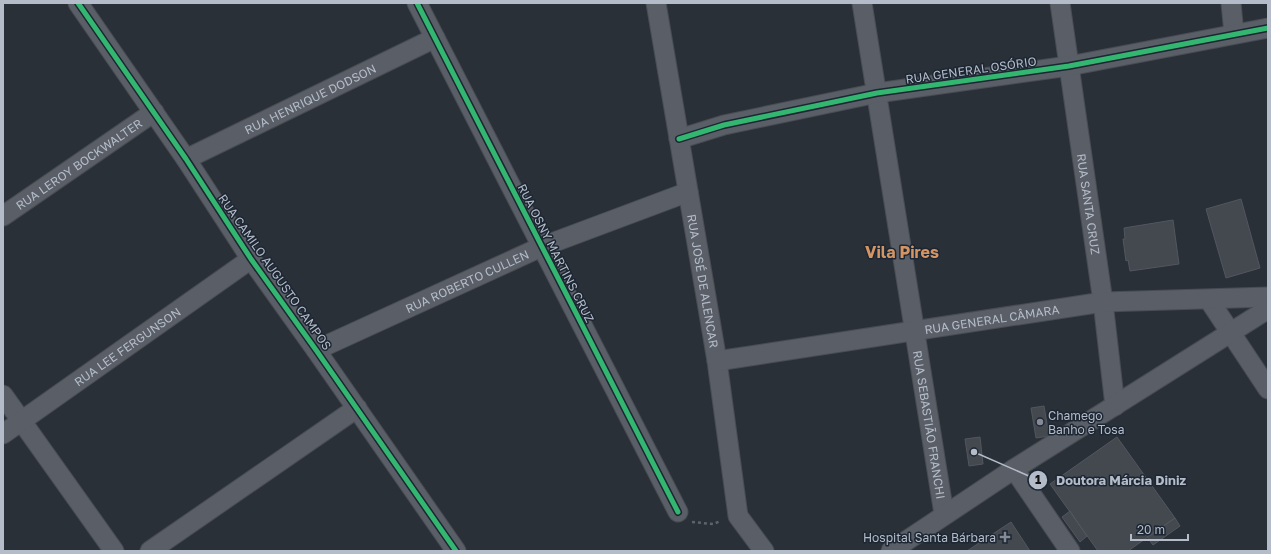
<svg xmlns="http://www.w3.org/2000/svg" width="1271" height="554" font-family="'Golos Text',sans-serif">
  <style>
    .building { fill: #444950; stroke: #52575f }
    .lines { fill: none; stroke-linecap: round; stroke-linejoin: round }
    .minor-casing { stroke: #484c53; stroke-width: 21 }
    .path { stroke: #5d636a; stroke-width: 2.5; stroke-dasharray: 3 3; stroke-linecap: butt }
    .minor { stroke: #5a5e66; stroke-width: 19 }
    .cycleway-casing { stroke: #1d2633; stroke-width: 8 }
    .cycleway { stroke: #33b770; stroke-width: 5 }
    .poi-dot { fill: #848b96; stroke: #1d2633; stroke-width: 1.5 }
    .labels { text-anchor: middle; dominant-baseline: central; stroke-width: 3; stroke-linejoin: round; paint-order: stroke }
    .street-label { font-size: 12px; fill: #b4bcc9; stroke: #1d2633 }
    .poi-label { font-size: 12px; fill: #b4bcc9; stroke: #1d2633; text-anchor: start }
    .district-label { font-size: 16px; font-weight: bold; fill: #d59563; stroke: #1d2633 }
    .leader { fill: none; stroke: #b4bcc9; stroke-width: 1.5 }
    .callout-dot { fill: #b4bcc9; stroke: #1d2633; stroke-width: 1.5 }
    .mark-label { font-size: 12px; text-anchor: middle; font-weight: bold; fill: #111 }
    .callout-label { font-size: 13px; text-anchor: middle; font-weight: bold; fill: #b4bcc9; stroke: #1d2633; stroke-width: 3; stroke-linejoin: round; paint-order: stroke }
  </style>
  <rect width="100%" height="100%" fill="#2a3038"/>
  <path class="building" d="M1241 199 1260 268 1226 278 1206 209Z
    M1173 220 1179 264 1130 271 1128 260 1126 261 1123 239H1125L1124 228Z
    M1044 406 1049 436 1036 438 1031 408Z
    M980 437 983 464 969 466 965 439Z
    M1117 437 1175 518 1128 551H1098L1050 484Z
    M1070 511 1087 536 1080 542 1062 517Z
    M1175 518 1180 526 1153 545 1147 537Z
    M1011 522 1030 551H967Z"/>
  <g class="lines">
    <defs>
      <g id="minor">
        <path d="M78 3 186 159 251 259 316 350 456 551"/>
        <path d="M417 3 678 512"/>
        <path id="s1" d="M656 3 717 361 738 516 764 551"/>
        <path id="s2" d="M862 3 944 514"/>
        <path id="s3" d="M1060 3 1103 302 1115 406"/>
        <path d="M1231 3 1234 34"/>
        <path d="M679 139 724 125 877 93 1069 66 1268 28"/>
        <path id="s4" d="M186 159 435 38"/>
        <path id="s5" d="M3 216 154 112"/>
        <path d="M1209 300 1268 389"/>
        <path id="s6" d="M316 350 541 247 688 192"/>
        <path id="s7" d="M717 361 1103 302 1268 297"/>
        <path d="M3 395 114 551"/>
        <path id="s8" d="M3 434 251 259"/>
        <path d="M1014 469 1070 551"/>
        <path d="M150 551 357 408"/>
        <path d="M891 551 1014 469 1268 309"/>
      </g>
    </defs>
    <use href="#minor" class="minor-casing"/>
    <path class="path" d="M692 522 713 524 721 521"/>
    <use href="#minor" class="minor"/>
    <defs>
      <path id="cycleway" d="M78 3 186 159 251 259 316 350 456 551
        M417 3 678 512
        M679 139 724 125 877 93 1069 66 1268 28"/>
    </defs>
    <use href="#cycleway" class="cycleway-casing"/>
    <use href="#cycleway" class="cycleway"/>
  </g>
  <g class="poi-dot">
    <circle cx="1040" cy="422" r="4"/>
    <path d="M1003 531h4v4h4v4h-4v4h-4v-4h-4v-4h4z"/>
  </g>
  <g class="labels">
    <g class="street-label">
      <text transform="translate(971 70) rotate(-8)">RUA GENERAL OSÓRIO</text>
      <text stroke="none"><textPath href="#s4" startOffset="138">RUA HENRIQUE DODSON</textPath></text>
      <text stroke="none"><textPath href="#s5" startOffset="92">RUA LEROY BOCKWALTER</textPath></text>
      <text stroke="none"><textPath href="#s3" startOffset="203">RUA SANTA CRUZ</textPath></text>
      <text transform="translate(556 253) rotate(63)">RUA OSNY MARTINS CRUZ</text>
      <text transform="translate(275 272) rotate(55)">RUA CAMILO AUGUSTO CAMPOS</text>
      <text stroke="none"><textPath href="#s6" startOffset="166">RUA ROBERTO CULLEN</textPath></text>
      <text stroke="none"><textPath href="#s1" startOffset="282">RUA JOSÉ DE ALENCAR</textPath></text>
      <text stroke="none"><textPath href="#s7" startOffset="278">RUA GENERAL CÂMARA</textPath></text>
      <text stroke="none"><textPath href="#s8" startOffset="152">RUA LEE FERGUNSON</textPath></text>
      <text stroke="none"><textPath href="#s2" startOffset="427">RUA SEBASTIÃO FRANCHI</textPath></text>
    </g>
    <g class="poi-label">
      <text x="1048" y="415">Chamego<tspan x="1048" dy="14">Banho e Tosa</tspan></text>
      <text x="996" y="537" text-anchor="end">Hospital Santa Bárbara</text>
    </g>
    <g class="district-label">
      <text x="902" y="252">Vila Pires</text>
    </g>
  </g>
  <path class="leader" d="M974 452L1038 480"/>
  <g class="callout-dot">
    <circle cx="974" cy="452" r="4"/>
    <circle cx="1038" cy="480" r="10"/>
  </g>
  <g class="mark-label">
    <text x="1038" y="484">1</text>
  </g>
  <g class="callout-label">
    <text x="1121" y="485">Doutora Márcia Diniz</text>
  </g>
  <rect width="1271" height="554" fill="none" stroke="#b4bcc9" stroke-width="8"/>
  <path d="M1131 534v6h57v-6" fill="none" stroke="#b4bcc9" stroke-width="2"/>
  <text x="1137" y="534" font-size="12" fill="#b4bcc9" stroke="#1d2633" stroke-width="3" paint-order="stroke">20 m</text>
</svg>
